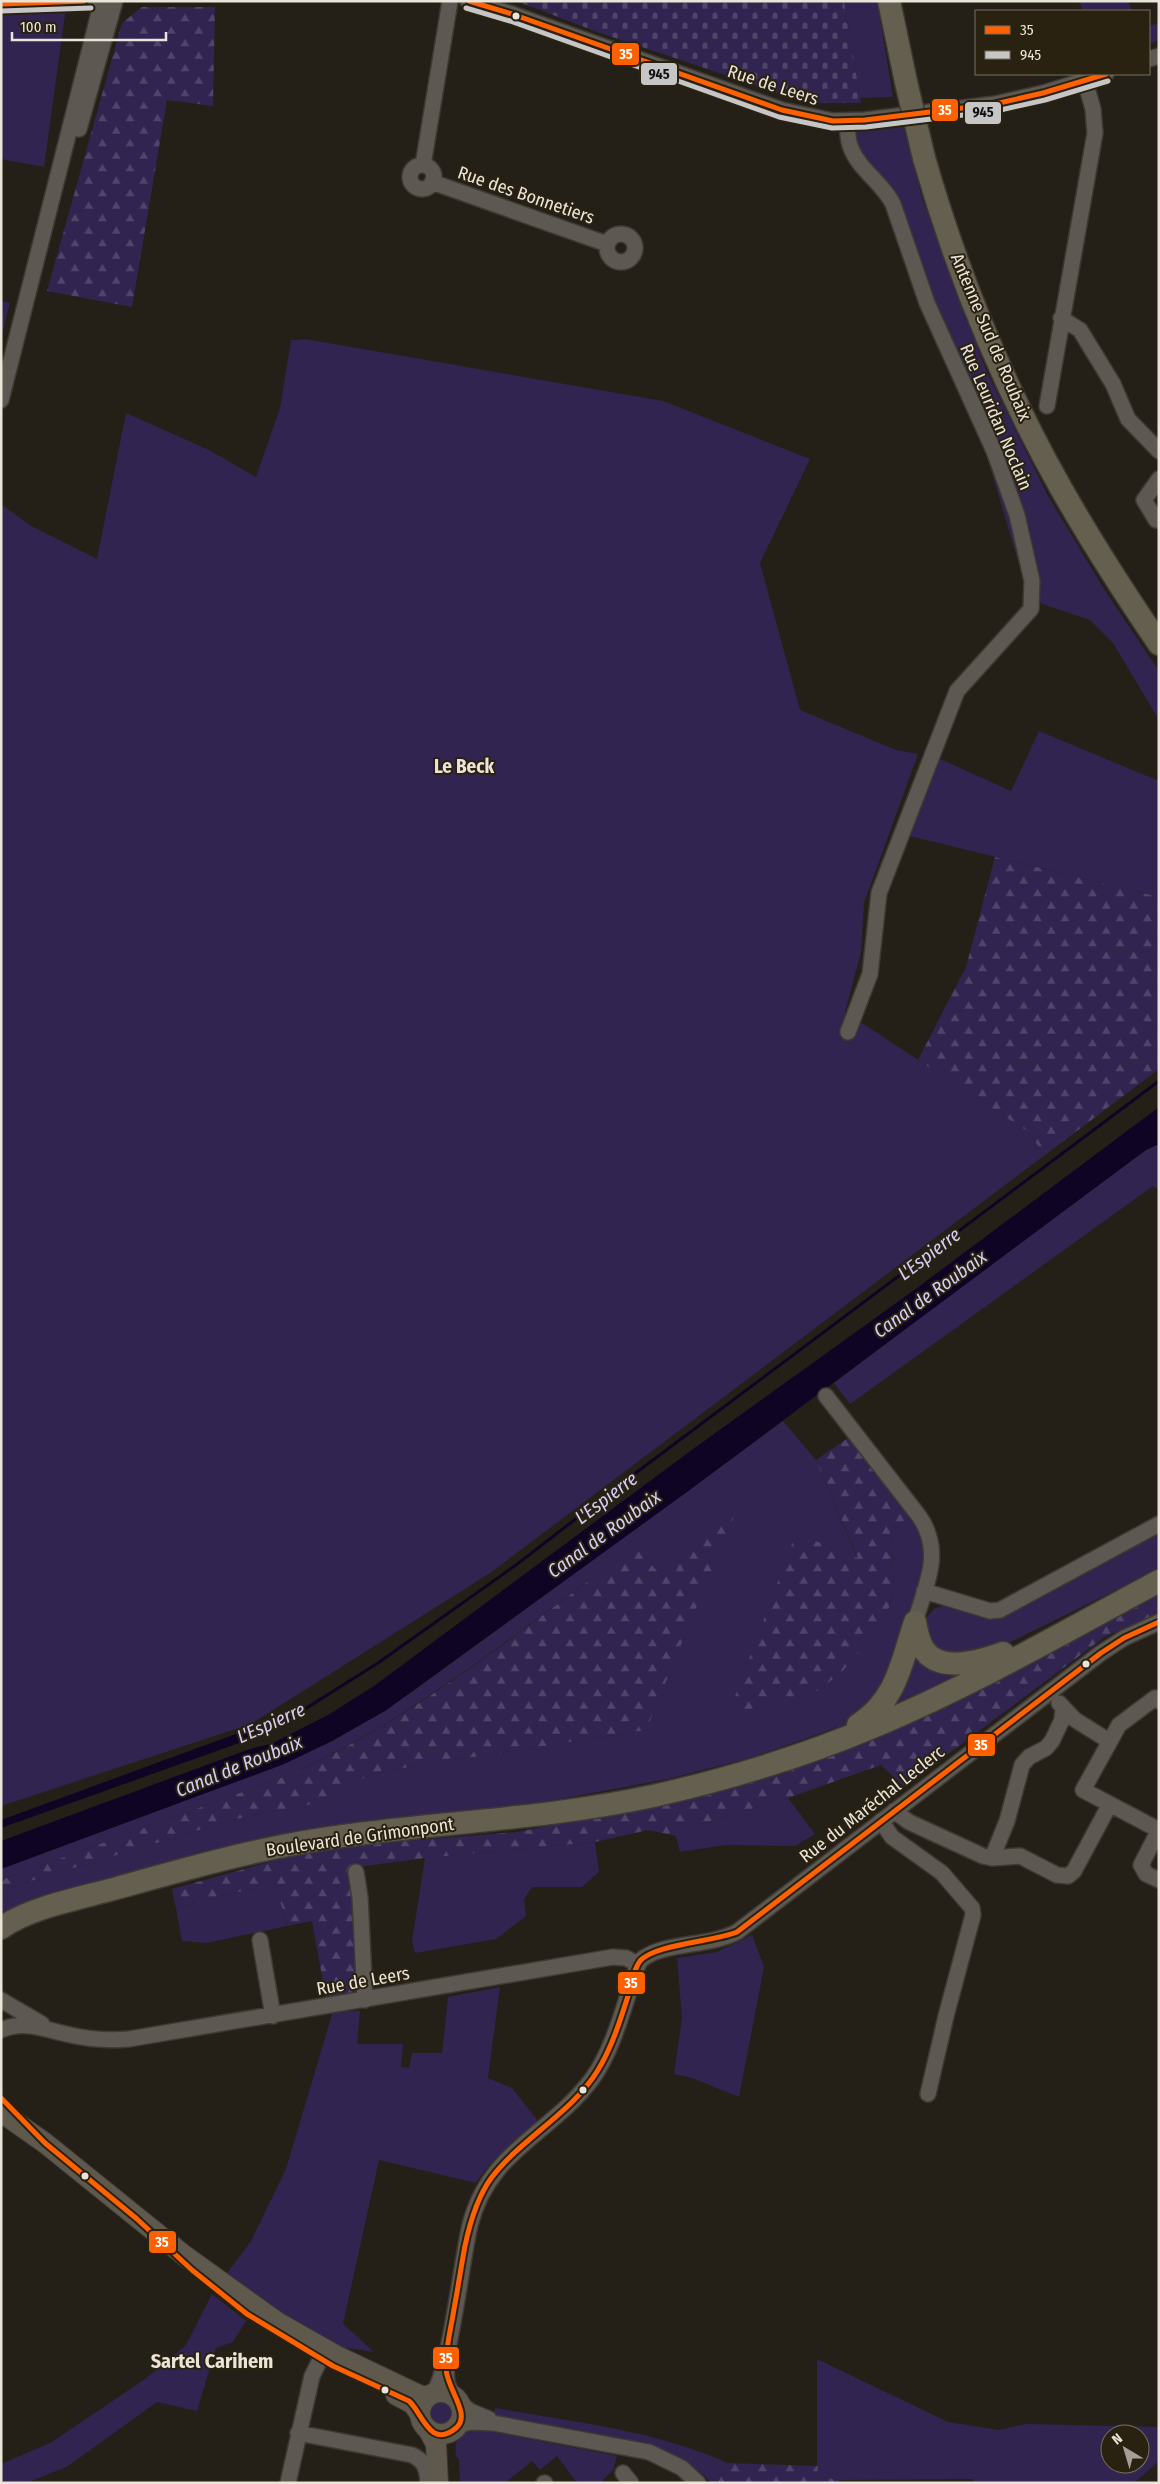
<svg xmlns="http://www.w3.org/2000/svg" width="1160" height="2484" font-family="'Fira Sans Condensed',sans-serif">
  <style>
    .green { fill: #312450; fill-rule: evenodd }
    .forest { fill: url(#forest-firs) }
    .cemetery { fill: url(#cemetery-stones) }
    .water { fill: #0f0424 }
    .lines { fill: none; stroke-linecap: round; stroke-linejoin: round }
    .stream { stroke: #0f0424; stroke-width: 3 }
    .minor-casing { stroke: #3d3933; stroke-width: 18 }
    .major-casing { stroke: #3d3933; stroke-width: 22 }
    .highway-casing { stroke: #3d3933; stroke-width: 25 }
    .minor { stroke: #5d5952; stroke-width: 15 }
    .major { stroke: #5f594d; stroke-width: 20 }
    .highway { stroke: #655f50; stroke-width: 22 }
    .highway-bridge-casing { stroke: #3d3933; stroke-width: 25; stroke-linecap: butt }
    .highway-bridge { stroke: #655f50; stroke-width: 22 }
    .bus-1-casing { stroke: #2a2211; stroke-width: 9 }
    .bus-2-casing { stroke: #2a2211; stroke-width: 9 }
    .bus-1 { stroke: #ff6000; stroke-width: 5 }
    .bus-2 { stroke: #c6c6c6; stroke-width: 5 }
    .bus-dot { fill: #eae4d9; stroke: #2a2211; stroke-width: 2 }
    .labels { text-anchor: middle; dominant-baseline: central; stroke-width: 4; stroke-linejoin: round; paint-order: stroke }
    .street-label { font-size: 18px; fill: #eae4d9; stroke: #2a2211 }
    .neighbourhood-label { font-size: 19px; font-weight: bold; fill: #eae4d9; stroke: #2a2211 }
    .water-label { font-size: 19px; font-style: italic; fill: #d5cdfa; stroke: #2a2211 }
    .quarter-label { font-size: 20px; font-weight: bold; fill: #eae4d9; stroke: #2a2211 }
    .line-badge { stroke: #2a2211; stroke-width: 2 }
    .badge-label { font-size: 14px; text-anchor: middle; font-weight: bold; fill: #fff }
    .pale-badge-label { font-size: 14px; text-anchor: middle; font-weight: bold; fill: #111 }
  </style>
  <defs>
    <pattern id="forest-firs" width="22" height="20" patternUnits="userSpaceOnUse" patternTransform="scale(1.25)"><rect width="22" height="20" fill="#312450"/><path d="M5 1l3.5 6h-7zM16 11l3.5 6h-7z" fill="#4f4469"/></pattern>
    <pattern id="cemetery-stones" width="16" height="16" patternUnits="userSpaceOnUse" patternTransform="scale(1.25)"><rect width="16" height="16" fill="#312450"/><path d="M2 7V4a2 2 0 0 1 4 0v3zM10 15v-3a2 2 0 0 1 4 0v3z" fill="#4f4469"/></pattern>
  </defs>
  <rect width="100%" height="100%" fill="#242017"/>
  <path class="green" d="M844 1H877L893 97 860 98Z
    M1079 1H1128L1132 11H1083Z
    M66 7 44 167 1 159V10Z
    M1159 23V40L1149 44V26Z
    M903 124 922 198 986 370 1047 494 1104 589 1159 671V720L1113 643 1090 620 1042 604 1023 578 962 372 937 312 898 201C884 172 856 166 857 132L861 130Z
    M1 301 10 303 1 338Z
    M305 339 663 401 810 459 760 563 800 710 896 750 918 754 864 903 861 952 845 1012 1027 1131 1045 1155 490 1573 251 1724 1 1806V504L31 526 97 559 126 413 209 450 256 477 280 408 291 340Z
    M1039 731 1159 781V897L910 836 938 758 1011 791Z
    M1159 1144V1189L1153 1186 850 1404 834 1383 1070 1204 1146 1150Z
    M783 1421 816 1460 858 1559 796 1533 841 1673 885 1622 894 1588 891 1528 912 1517 924 1537 926 1558 903 1646 890 1683 856 1721 750 1758 668 1779 92 1885 1 1912V1890L236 1819 328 1801 372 1773 646 1730 655 1569 637 1546C525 1625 419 1715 294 1773L1 1880V1869L284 1764 332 1741 412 1692Z
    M1159 1534V1569L1002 1646 954 1657 925 1643V1619L935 1608 943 1606 1018 1607Z
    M911 1649 977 1668 890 1710Z
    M788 1798 815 1834 795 1846 725 1845 680 1852 676 1836 668 1834Z
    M595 1842 599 1872 582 1887H532L524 1899 526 1916 496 1939 415 1953 412 1941 425 1858Z
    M275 1883 287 1926 207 1943 182 1941 176 1908Z
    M752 1935 764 1967 739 2097 692 2078 674 2074 682 2018 677 1958 717 1952Z
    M500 1987 488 2078 512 2088 538 2121C516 2140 492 2158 476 2183L379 2160 343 2324 374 2352 326 2345 222 2280 251 2241 286 2169 333 2011H360L357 2044H403L401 2067 409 2068 412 2053H442L448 1997Z
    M212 2294 246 2321 233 2342 216 2348 197 2411 157 2402 68 2466 27 2483H1V2464L52 2442 145 2379 186 2345Z
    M817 2359 948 2422 998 2430 1026 2424 1159 2427V2461L1134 2483H973V2479L839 2480 817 2476ZM1110 2434H1140V2464H1110Z
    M428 2413a13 13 0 1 1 26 0a13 13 0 1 1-26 0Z
    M495 2408C575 2422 654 2430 728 2463L717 2483H712L692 2465 665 2451 613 2438 547 2429 500 2416 494 2413Z
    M468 2430 488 2431 617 2456 613 2470 603 2480V2483H577L557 2456 540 2470 532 2461 505 2483H460L459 2459 456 2457C455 2444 455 2435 468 2430Z"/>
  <path class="forest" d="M142 7H215L213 106 167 100 132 307 47 291 122 23Z
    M995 857 1159 897V1069L1045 1155 1027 1131 918 1060 966 967Z
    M848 1438 912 1517 891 1528 894 1588 885 1622 841 1673 817 1691 728 1715 796 1533 858 1558 816 1460Z
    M734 1516 646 1730 372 1773 328 1801 236 1819 1 1890V1880L294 1773C419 1715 526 1626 637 1545L655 1569Z
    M1159 1593V1613L1106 1636 904 1787 881 1765 788 1798 668 1834 648 1830 595 1842 425 1858 349 1868 360 1991 326 1998 312 1921 287 1926 275 1883 176 1908 172 1889 287 1857 343 1846 517 1832 639 1808 732 1786Z
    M728 2463 818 2466 817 2476 839 2480V2483H717Z"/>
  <path class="cemetery" d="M516 1H844L861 103H813L791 97 600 33Z"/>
  <path class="water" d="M1159 1107V1144L1146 1150 687 1492 385 1711 332 1741 284 1764 1 1869V1841L247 1750 273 1743 328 1715 374 1686 689 1452 917 1288Z
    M263 1724 267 1733 1 1828V1820Z"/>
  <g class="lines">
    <path class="stream" d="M261 1731 297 1714 378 1663 516 1565 617 1487 1159 1081"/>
    <defs>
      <path id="minor" d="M468 1 512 14 782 110 833 121 865 120 995 104 1043 93 1106 74
        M1 4 91 1
        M1149 59 1159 56
        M847 121C848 130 847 140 851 148 859 170 883 183 893 204L927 303 994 451 1017 515 1032 581 1031 609 957 691 879 893 870 974 848 1032
        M79 129 115 1
        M423 165 450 1
        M410 177a12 12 0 1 1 24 0a12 12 0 1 1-24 0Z
        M432 182 607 244
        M607 248a14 14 0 1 1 28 0a14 14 0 1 1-28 0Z
        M1061 318 1080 330 1113 384 1128 419 1159 451
        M1 400 102 1
        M1047 406 1095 133 1093 109 1085 81
        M1156 520 1144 500 1159 479
        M826 1396 919 1516C944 1552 926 1584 915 1622
        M924 1591 990 1611 1000 1610 1159 1524
        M1159 1701 1155 1698 1119 1725 1083 1790 1159 1830
        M1059 1703 1074 1719 1109 1741
        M894 1811 909 1822 983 1856 992 1858 1007 1821 1022 1765 1029 1757 1046 1748 1052 1741 1062 1720 1063 1707
        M881 1821 892 1837 942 1873 972 1908 973 1915 946 2016 928 2094
        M1159 1830 1141 1865 1146 1874 1159 1880
        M992 1858 1020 1856 1057 1875 1068 1876 1074 1871 1110 1804
        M356 1872 360 1897 365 2000
        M260 1940 273 2016
        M1 2000 42 2024
        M1 2030C24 2020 44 2029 66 2034 87 2039 108 2041 129 2039L613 1957 626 1958 638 1964
        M446 2368 447 2383 453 2396
        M432 2395C449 2376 462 2258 470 2225 489 2150 550 2135 592 2079 610 2054 620 2020 629 1992 633 1981 634 1969 641 1960 662 1942 709 1947 737 1932L1101 1653 1124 1638 1159 1622
        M459 2402 470 2411 489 2419
        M458 2425 472 2422 493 2423 649 2452 682 2468 698 2483
        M298 2433 412 2455C425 2461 427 2469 428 2483
        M623 2473 631 2483
        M288 2483 312 2376 325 2350
        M544 2483H545"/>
      <path id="major" d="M1 2112 45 2143 185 2256 277 2322 335 2355 421 2396H429
        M420 2413a21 21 0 1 1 42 0a21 21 0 1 1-42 0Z
        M396 2395 413 2404 420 2414
        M428 2429 436 2444 438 2483"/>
      <path id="highway" d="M889 1 906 82
        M924 158C957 273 1003 386 1062 490 1092 543 1125 594 1159 644
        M915 1622C917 1631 918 1640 923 1648 938 1674 981 1661 1003 1653
        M858 1725C897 1700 901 1663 915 1622
        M1 1928C31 1907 81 1898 117 1888 192 1867 266 1846 343 1836 446 1822 551 1818 653 1796 729 1779 804 1756 875 1726 973 1685 1066 1631 1159 1581"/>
    </defs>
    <use href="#minor" class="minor-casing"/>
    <use href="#major" class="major-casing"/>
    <use href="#highway" class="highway-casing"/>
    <use href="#minor" class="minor"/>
    <use href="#major" class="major"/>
    <use href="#highway" class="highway"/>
    <defs>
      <path id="highway-bridge" d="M906 82 924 158"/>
    </defs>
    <use href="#highway-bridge" class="highway-bridge-casing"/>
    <use href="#highway-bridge" class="highway-bridge"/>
    <defs>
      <path id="bus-1" d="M469 1 512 14 782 110 833 121 865 120 995 104 1043 93 1106 74
        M1 4 84 1
        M1 2098 45 2143 137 2219 192 2270 247 2314 333 2366 409 2401C422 2412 430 2450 456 2428 472 2415 447 2389 446 2369 445 2349 451 2329 454 2309 458 2288 461 2267 465 2246 470 2222 477 2197 492 2177 523 2137 572 2113 598 2070 612 2047 620 2021 628 1996 631 1986 633 1970 640 1961 655 1944 713 1942 737 1932L1101 1653 1124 1638 1159 1622"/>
      <path id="bus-2" d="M466 8 510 21 779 117 832 128 866 127 996 111 1045 100 1108 81
        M1 11 91 8"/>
    </defs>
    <use href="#bus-1" class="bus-1-casing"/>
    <use href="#bus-2" class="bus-2-casing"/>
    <use href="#bus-1" class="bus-1"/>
    <use href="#bus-2" class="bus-2"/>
  </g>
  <g class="bus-dot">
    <circle cx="516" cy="16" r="4.5"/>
    <circle cx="1086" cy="1664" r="4.5"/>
    <circle cx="583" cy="2090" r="4.5"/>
    <circle cx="85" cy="2176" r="4.5"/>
    <circle cx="385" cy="2390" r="4.5"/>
  </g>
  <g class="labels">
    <g class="street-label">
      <text transform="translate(773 85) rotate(18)">Rue de Leers</text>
      <text transform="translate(526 195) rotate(19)">Rue des Bonnetiers</text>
      <text transform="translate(991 337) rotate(67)">Antenne Sud de Roubaix</text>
      <text transform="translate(996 417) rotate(67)">Rue Leuridan Noclain</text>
      <text transform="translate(872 1804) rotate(-38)">Rue du Maréchal Leclerc</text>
      <text transform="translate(360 1837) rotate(-8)">Boulevard de Grimonpont</text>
      <text transform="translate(363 1981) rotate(-10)">Rue de Leers</text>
    </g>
    <g class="neighbourhood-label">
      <text x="464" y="766">Le Beck</text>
    </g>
    <g class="water-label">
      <text transform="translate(929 1254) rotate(-37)">L'Espierre</text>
      <text transform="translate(930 1294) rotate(-36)">Canal de Roubaix</text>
      <text transform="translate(606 1498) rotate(-37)">L'Espierre</text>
      <text transform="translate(604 1534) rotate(-36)">Canal de Roubaix</text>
      <text transform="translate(271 1723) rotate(-24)">L'Espierre</text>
      <text transform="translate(239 1766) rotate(-22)">Canal de Roubaix</text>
    </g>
    <g class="quarter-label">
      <text x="212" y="2361">Sartel Carihem</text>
    </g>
  </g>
  <g class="line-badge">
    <rect x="611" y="42" width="29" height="24" rx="5" fill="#ff6000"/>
    <rect x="640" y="62" width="38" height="24" rx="5" fill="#c6c6c6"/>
    <rect x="931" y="98" width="28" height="24" rx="5" fill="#ff6000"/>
    <rect x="964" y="101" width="38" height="24" rx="5" fill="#c6c6c6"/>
    <rect x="967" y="1733" width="29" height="24" rx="5" fill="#ff6000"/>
    <rect x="617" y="1971" width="29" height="24" rx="5" fill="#ff6000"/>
    <rect x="148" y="2230" width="29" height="24" rx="5" fill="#ff6000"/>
    <rect x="432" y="2346" width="28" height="24" rx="5" fill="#ff6000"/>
  </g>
  <g class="badge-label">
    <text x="626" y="59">35</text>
    <text x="945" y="115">35</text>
    <text x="981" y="1750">35</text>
    <text x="631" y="1988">35</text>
    <text x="162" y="2247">35</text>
    <text x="446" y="2363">35</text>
  </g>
  <g class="pale-badge-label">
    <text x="659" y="79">945</text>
    <text x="983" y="117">945</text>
  </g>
  <rect width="1160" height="2484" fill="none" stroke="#eae4d9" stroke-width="5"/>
  <rect x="975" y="10" width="175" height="65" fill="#2a2211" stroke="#777061"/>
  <rect x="985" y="26" width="25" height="8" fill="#ff6000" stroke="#777061"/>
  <text x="1020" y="35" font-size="15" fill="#eae4d9">35</text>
  <rect x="985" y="51" width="25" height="8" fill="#c6c6c6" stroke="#777061"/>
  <text x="1020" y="60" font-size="15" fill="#eae4d9">945</text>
  <g transform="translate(1125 2449) rotate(322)"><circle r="24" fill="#2a2211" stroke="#777061"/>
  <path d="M0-4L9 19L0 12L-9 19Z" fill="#a59f95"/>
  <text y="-8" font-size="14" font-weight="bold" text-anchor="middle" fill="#eae4d9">N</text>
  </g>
  <path d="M12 32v8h154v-8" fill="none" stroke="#eae4d9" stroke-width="2.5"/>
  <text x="20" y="32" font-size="15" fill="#eae4d9" stroke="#2a2211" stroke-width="4" paint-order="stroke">100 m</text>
</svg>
